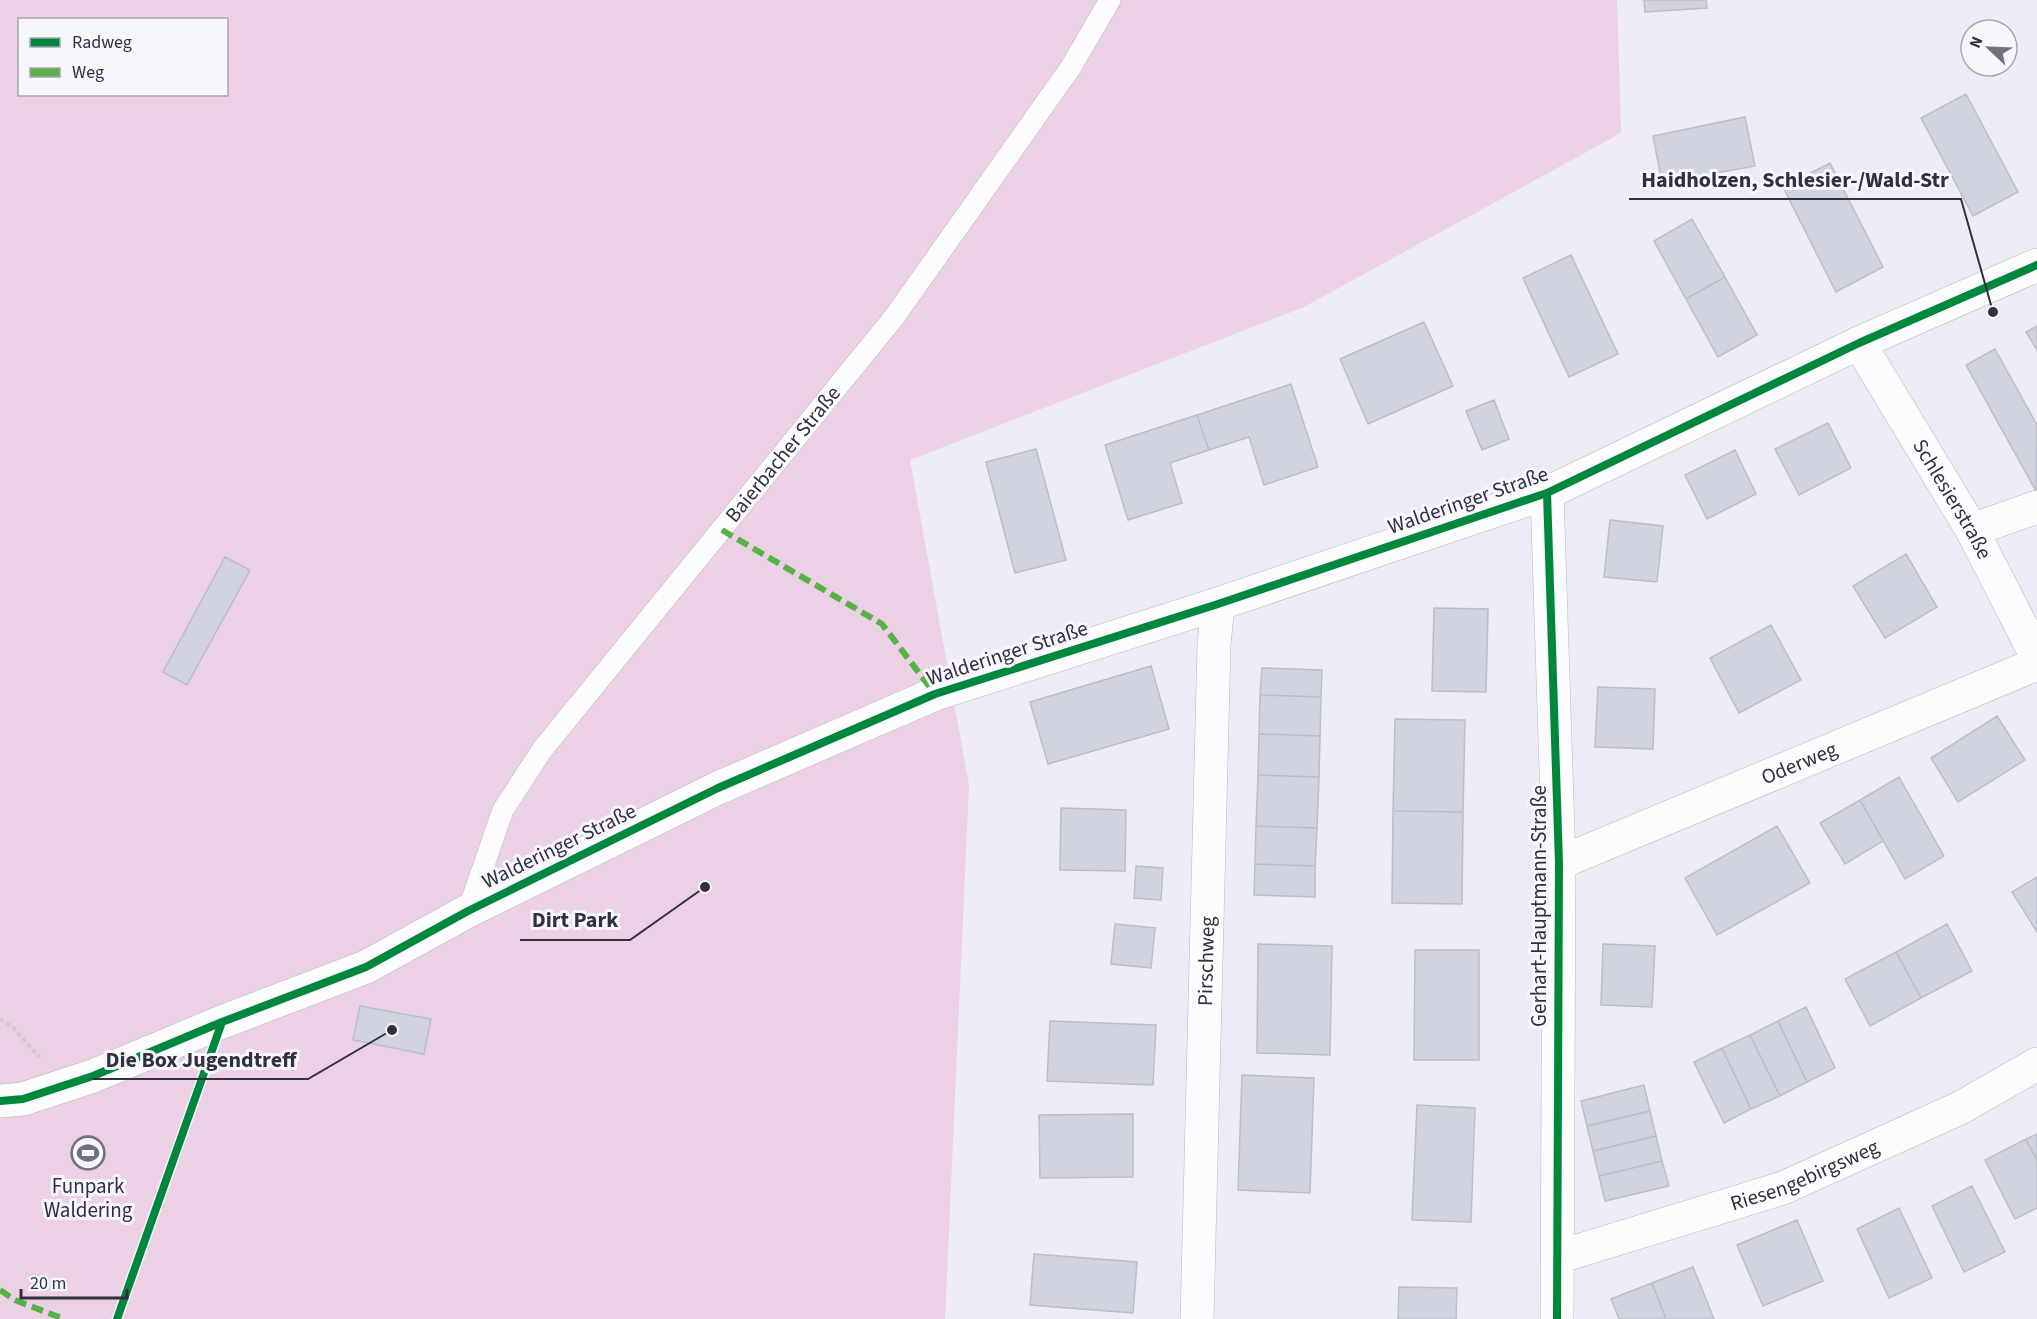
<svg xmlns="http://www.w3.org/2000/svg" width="2037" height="1319" font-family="'Source Sans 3',sans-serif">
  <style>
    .green { fill: #ecd0e5; fill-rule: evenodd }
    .building { fill: #d1d3de; stroke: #bbbdc8; stroke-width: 1.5 }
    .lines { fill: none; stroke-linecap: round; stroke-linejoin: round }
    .service-casing { stroke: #b9b8c2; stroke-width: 22 }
    .minor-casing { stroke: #b9b8c2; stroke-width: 34 }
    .path { stroke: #cecdd3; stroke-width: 4; stroke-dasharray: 4.5 3; stroke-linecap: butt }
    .service { stroke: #fcfcfe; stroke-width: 21 }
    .minor { stroke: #fcfcfe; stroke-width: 33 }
    .quiet { stroke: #56b246; stroke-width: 6; stroke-dasharray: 12 6; stroke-linecap: butt }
    .cycleway-casing { stroke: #f7f6fd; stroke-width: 11 }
    .cycleway { stroke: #00873e; stroke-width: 8 }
    .labels { text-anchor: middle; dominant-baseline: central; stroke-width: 6; stroke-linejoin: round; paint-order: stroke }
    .street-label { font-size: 21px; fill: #32303d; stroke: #f7f6fd }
    .poi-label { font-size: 21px; fill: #32303d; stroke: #f7f6fd }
    .leader { fill: none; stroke: #32303d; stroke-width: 2 }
    .callout-dot { fill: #32303d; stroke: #f7f6fd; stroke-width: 2 }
    .callout-label { font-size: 22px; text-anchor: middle; font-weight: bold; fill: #32303d; stroke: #f7f6fd; stroke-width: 6; stroke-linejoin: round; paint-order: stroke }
  </style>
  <rect width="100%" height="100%" fill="#ecebf6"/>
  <path class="green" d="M0 0H1617L1621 133 1304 307 910 460 969 785 945 1319H0ZM20 20H226V94H20Z"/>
  <path class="building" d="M1644 0H1706L1707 8 1645 12Z
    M1966 94 2018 192 1973 216 1921 118Z
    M1745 117 1755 166 1662 183 1653 136Z
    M1830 163 1883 267 1836 292 1783 187Z
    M1692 219 1725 277 1686 299 1654 241Z
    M1571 255 1618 354 1569 377 1523 278Z
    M1725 277 1757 335 1718 357 1686 299Z
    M1424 322 1453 386 1368 424 1340 359Z
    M2037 326V350L2026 332Z
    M1995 349 2037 425 2036 491 1966 365Z
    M1291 384 1318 467 1264 485 1249 437 1209 450 1197 415Z
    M1494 400 1509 439 1482 450 1466 411Z
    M1197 415 1209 450 1170 463 1182 503 1128 520 1105 445Z
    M1828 423 1851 468 1799 495 1775 449Z
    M1036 449 1066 560 1015 573 986 462Z
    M1735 450 1756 494 1707 519 1685 475Z
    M1610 520 1663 526 1657 582 1604 577Z
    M1906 554 1937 607 1885 638 1853 586Z
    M225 557 250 570 187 685 163 672Z
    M1434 608 1488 609 1486 692 1432 691Z
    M1771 625 1801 680 1739 713 1710 658Z
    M1151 666 1169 729 1048 764 1030 702Z
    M1262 668 1322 670 1321 697 1260 695Z
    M1598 687 1655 689 1653 749 1595 747Z
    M1260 695 1321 697 1320 736 1259 734Z
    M1997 716 2025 760 1958 802 1931 758Z
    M1395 719 1465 720 1463 812 1393 811Z
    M1259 734 1320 736 1319 777 1258 775Z
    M1258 775 1319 777 1317 828 1256 826Z
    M1899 777 1944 856 1905 879 1860 800Z
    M1860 800 1883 841 1845 864 1820 823Z
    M1061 808 1126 810 1125 871 1060 870Z
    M1393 811 1463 812 1462 904 1392 903Z
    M1256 826 1317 828 1315 866 1255 864Z
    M1777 826 1810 883 1717 935 1685 878Z
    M1255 864 1315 866V897L1254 895Z
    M1136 866 1163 868 1161 900 1134 898Z
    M2037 877V932L2012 892Z
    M1115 924 1155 928 1151 968 1111 964Z
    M1947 924 1972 971 1921 998 1896 952Z
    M1258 944 1332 946 1330 1055 1257 1053Z
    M1603 944 1655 946 1652 1007 1601 1005Z
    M1415 950H1479V1060H1414Z
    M1896 952 1921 998 1870 1026 1845 979Z
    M360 1006 431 1019 424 1054 353 1040Z
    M1806 1007 1835 1068 1807 1082 1778 1021Z
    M1050 1021 1156 1025 1153 1085 1047 1081Z
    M1778 1021 1807 1082 1780 1096 1750 1035Z
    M1750 1035 1780 1096 1751 1109 1722 1048Z
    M1722 1048 1751 1109 1724 1123 1694 1062Z
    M1242 1075 1314 1078 1310 1193 1238 1190Z
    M1644 1085 1650 1111 1587 1126 1581 1101Z
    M1417 1105 1475 1108 1471 1222 1412 1220Z
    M1650 1111 1656 1136 1593 1151 1587 1126Z
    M1133 1114V1177L1040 1178 1039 1115Z
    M2037 1134V1161L2026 1139Z
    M1656 1136 1662 1161 1599 1176 1593 1151Z
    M2026 1139 2037 1161V1208L2015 1219 1985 1160Z
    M1662 1161 1669 1186 1605 1201 1599 1176Z
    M1972 1186 2005 1252 1964 1272 1932 1206Z
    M1899 1208 1932 1278 1889 1298 1857 1229Z
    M1797 1220 1823 1281 1763 1306 1737 1245Z
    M1034 1254 1137 1262 1133 1313 1030 1305Z
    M1693 1267 1714 1319H1666L1652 1283Z
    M1652 1283 1666 1319H1619L1611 1299Z
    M1399 1287 1457 1288 1456 1319H1398Z"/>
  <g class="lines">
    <defs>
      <g id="service">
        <path id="s1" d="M468 911 503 810 542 750 895 316 1071 67 1110 0"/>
      </g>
      <g id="minor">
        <path id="s2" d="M1859 343 1972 530 2037 657"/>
        <path d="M1547 493 1559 863 1557 1319"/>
        <path d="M1972 530 2037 507"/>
        <path id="s3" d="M1559 863 2037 664"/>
        <path d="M0 1101 23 1099 93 1076 222 1022 366 967 468 911 718 788 935 694 1218 604 1547 493 1859 343 2037 265"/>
        <path id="s4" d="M1558 1257 1783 1188 1960 1108 2037 1064"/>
        <path id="s5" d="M1197 1319 1214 645 1218 604"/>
      </g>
    </defs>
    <use href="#service" class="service-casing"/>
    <use href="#minor" class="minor-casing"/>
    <path class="path" d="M0 1019 14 1028 40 1058"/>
    <use href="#service" class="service"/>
    <use href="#minor" class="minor"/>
    <path class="quiet" d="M722 530 882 624 935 694
      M0 1290 15 1300 64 1319"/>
    <defs>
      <path id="cycleway" d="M1547 493 1559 863 1557 1319
        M0 1101 23 1099 93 1076 222 1022 366 967 468 911 718 788 935 694 1218 604 1547 493 1859 343 2037 265
        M117 1319 222 1022"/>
    </defs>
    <use href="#cycleway" class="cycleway-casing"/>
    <use href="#cycleway" class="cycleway"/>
  </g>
  <defs>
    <symbol id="stadium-ring" viewBox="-11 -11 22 22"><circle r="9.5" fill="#f7f6fd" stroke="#73717e" stroke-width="1.5"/><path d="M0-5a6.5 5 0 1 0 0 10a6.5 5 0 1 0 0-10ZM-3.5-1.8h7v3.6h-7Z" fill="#73717e"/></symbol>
  </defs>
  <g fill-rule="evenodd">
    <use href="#stadium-ring" x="69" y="1134" width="38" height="38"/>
  </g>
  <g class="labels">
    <g class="street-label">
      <text stroke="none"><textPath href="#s1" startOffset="560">Baierbacher Straße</textPath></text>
      <text stroke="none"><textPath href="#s2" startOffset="182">Schlesierstraße</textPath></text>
      <text transform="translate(1468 500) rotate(-19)">Walderinger Straße</text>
      <text transform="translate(1007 653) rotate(-18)">Walderinger Straße</text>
      <text stroke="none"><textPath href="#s3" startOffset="260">Oderweg</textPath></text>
      <text transform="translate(559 846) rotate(-26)">Walderinger Straße</text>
      <text transform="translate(1539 906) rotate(-90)">Gerhart-Hauptmann-Straße</text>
      <text stroke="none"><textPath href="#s5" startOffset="358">Pirschweg</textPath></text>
      <text stroke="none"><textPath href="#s4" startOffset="260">Riesengebirgsweg</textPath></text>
    </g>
    <g class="poi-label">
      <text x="88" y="1186">Funpark<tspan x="88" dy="24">Waldering</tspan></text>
    </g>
  </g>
  <path class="leader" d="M1993 312L1961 199H1629M705 887L630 940H520M392 1030L308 1079H93"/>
  <g class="callout-dot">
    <circle cx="1993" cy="312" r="6"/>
    <circle cx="705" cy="887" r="6"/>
    <circle cx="392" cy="1030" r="6"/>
  </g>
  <g class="callout-label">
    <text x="1795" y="187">Haidholzen, Schlesier-/Wald-Str</text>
    <text x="575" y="927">Dirt Park</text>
    <text x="201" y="1067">Die Box Jugendtreff</text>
  </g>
  <rect x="18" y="18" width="210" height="78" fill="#f7f6fd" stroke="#a8a7b0" stroke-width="1.5"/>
  <rect x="30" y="38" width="30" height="9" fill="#00873e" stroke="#a8a7b0" stroke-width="1.5"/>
  <text x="72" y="48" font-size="18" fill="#32303d">Radweg</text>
  <rect x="30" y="68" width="30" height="9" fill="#56b246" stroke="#a8a7b0" stroke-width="1.5"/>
  <text x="72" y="78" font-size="18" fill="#32303d">Weg</text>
  <g transform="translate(1989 48) rotate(293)"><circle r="28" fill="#f7f6fd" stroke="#a8a7b0" stroke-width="1.5"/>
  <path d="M0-4.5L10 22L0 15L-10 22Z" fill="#73717e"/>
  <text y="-9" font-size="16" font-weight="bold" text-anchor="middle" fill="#32303d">N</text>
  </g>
  <path d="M21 1289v9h106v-9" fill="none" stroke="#32303d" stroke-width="3"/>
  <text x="30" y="1289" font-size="18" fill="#32303d" stroke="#f7f6fd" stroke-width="4.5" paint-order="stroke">20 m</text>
</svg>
